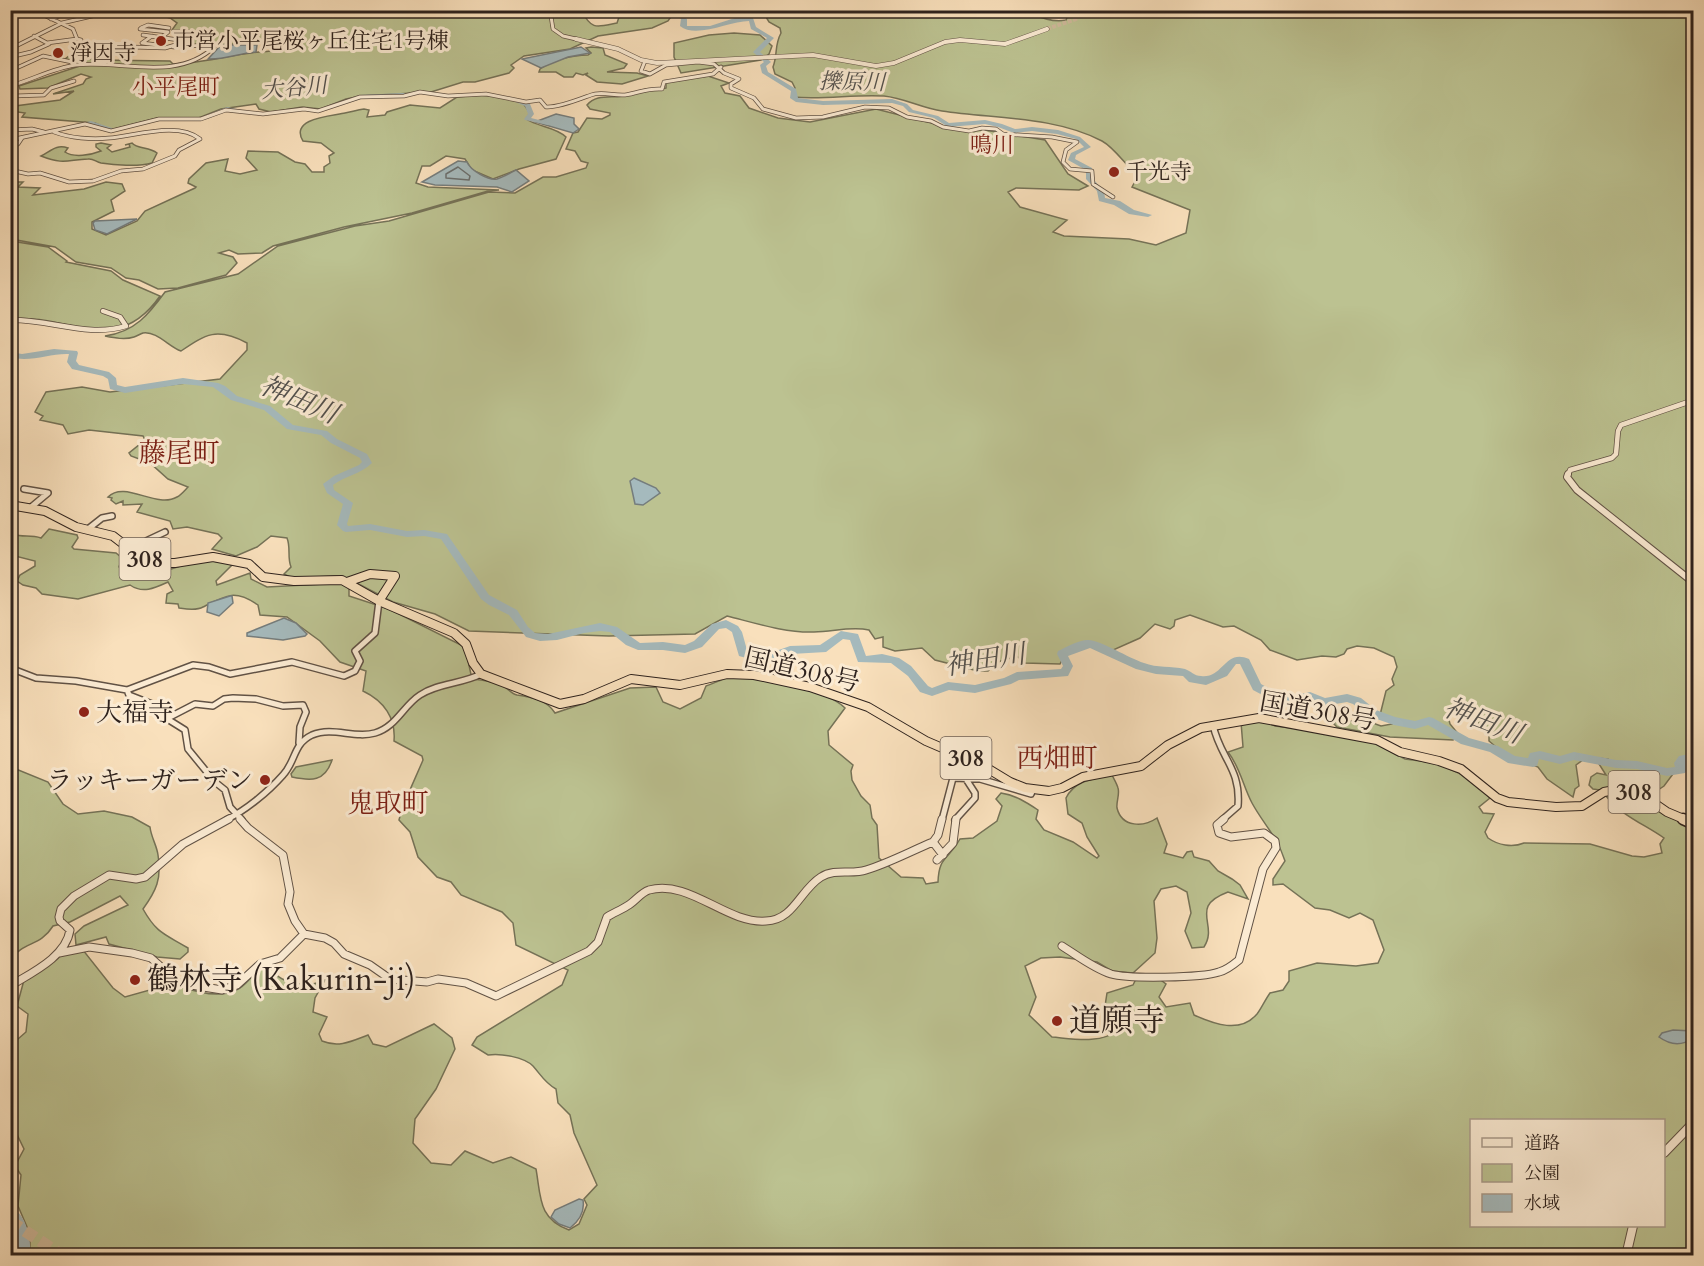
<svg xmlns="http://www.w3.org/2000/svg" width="1704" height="1266" font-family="Cardo,'Noto Serif JP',serif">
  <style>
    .green { fill: #bcc291; stroke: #757257; stroke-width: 1.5; fill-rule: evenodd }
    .water { fill: #a5babd; stroke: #757d7d; stroke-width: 1.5 }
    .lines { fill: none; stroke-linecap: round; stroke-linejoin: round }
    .shore { stroke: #6a6e6d; stroke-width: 1.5 }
    .river { fill: #a5babd; fill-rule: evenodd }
    .tertiary-tunnel { stroke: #d0ba9c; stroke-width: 4; stroke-dasharray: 4 1.5; stroke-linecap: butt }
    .motorway-tunnel { stroke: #d0ba9c; stroke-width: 12; stroke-dasharray: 12 6; stroke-linecap: butt }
    .minor-far2-casing { stroke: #615245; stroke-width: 4.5 }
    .minor-far1-casing { stroke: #615245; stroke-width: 8 }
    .minor-casing { stroke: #615245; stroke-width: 9 }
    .tertiary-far3-casing { stroke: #615245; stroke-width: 5 }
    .tertiary-far2-casing { stroke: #615245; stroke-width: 6 }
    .tertiary-far1-casing { stroke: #615245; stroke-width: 8 }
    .tertiary-casing { stroke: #615245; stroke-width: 10 }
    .trunk-far2-casing { stroke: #2e221d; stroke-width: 7 }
    .trunk-far1-casing { stroke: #2e221d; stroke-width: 10 }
    .trunk-casing { stroke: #2e221d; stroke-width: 13 }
    .minor-far2 { stroke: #fbebd3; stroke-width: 3 }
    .minor-far1 { stroke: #fbebd3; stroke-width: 5 }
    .minor { stroke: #fbebd3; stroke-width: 7 }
    .tertiary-far3 { stroke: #fbebd3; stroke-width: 4 }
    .tertiary-far2 { stroke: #fbebd3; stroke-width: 4.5 }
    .tertiary-far1 { stroke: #fbebd3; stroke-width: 6 }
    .tertiary { stroke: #fbebd3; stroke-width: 8 }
    .trunk-far2 { stroke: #f9e0bc; stroke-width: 5 }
    .trunk-far1 { stroke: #f9e0bc; stroke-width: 8 }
    .trunk { stroke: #f9e0bc; stroke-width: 10 }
    .poi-dot { fill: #8f2418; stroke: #fbebd3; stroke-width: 2 }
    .labels { text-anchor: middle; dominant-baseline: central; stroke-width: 6; stroke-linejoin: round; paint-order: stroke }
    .far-poi-label { font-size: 22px; fill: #2e221d; stroke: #fbebd3; text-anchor: start }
    .far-water-label { font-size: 22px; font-style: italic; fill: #52504d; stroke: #fbebd3 }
    .far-neighbourhood-label { font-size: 22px; fill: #7a1f14; stroke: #fbebd3 }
    .shield { fill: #fbebd3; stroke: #6c5e54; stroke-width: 1.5 }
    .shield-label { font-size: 24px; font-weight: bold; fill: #2e221d }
    .street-label { font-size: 26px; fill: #2e221d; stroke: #fbebd3 }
    .poi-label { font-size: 26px; fill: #2e221d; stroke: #fbebd3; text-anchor: start }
    .water-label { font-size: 27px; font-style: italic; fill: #52504d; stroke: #fbebd3 }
    .neighbourhood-label { font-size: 27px; fill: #7a1f14; stroke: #fbebd3 }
    .near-poi-label { font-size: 32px; fill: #2e221d; stroke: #fbebd3; text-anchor: start }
  </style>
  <rect width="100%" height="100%" fill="#f9e0bc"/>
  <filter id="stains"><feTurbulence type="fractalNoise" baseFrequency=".00333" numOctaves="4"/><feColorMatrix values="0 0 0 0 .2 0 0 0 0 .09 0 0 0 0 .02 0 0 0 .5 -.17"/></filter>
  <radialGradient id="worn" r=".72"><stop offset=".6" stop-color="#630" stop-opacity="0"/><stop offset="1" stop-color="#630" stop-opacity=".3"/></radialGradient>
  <path class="green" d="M300 10H487L501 13 508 10H581C592 31 597 27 617 23L621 11H675L668 21 652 28 598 36 570 49 524 56 511 65 514 68 509 73 475 82H463L431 92 361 96 346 99 321 109 302 107 271 112 259 109 256 104 221 109 196 119 157 118 114 129H108L95 123 22 117 25 113 11 111 15 106 60 100 74 91 53 94 83 84 86 79 91 77 81 74 48 88 20 89 19 86 80 66 74 61 65 59 74 52 76 56 97 60 170 61 173 64C200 64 224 56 251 53 267 50 293 53 304 40L282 38 263 43 185 46 184 36 190 30H172L177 23 170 18 155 14 153 11H254L257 15C272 17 286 17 300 10Z
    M779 10H1033L1030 13C1041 18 1054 23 1066 20L1070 10 1693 11V756H1685L1679 762V766L1664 786 1655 792 1622 784 1600 790 1593 789 1589 785 1591 777 1597 773 1606 775 1599 764 1607 759 1587 757 1576 765 1579 786 1575 789 1573 797 1547 779 1538 767 1502 752 1489 741V731L1477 722 1447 712 1450 724 1459 735 1453 740 1390 737 1337 727 1334 724 1336 721H1367L1381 726 1392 724 1389 717 1380 715 1386 691 1394 685 1392 679 1397 667 1394 657 1374 648 1357 646 1347 649 1344 654 1336 657 1322 656 1297 660 1270 650 1261 640 1234 626 1223 627 1190 615 1175 620 1174 626 1170 629 1155 624 1140 638 1111 651C1096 642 1089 641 1072 647 1066 649 1063 650 1060 655L1062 660 1060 664 1024 663 1017 656 998 662 988 671H978L935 660 922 648 895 651 883 647V637L875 639 869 630C850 626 833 632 814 632 785 633 755 623 727 616L695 634 609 636 469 631 435 614 393 602 349 579 336 576 292 578 284 574 291 567C287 557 291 548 287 538L271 536 257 547 236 556 212 549 222 538 218 534 187 527 173 529 170 521 137 512 142 504 123 505V501L116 504 111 500 112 498 108 497C125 480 156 509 177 497 181 495 185 490 188 487L168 479 150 463 131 456 129 453 145 440 143 436 89 430 68 434 63 425 40 420 43 416 35 412 46 392 82 387 110 392 220 379 247 350V343C217 327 206 334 181 351 169 347 157 331 143 333 140 334 137 336 134 337 125 340 115 338 105 336 135 332 149 314 165 292L238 274 278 246 355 226 389 221 489 192 515 193 543 177H556L586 168 588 163 581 161 575 151 566 149 573 133 578 132 587 118 602 119 610 115V113L590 109 587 105C596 94 610 98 623 96 631 94 639 90 647 89 654 89 659 90 666 88V82L708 76 729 83 721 86 725 93 740 96 749 108 778 118 810 122 876 109 959 130H984L1045 140 1068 174 1088 186 1079 190 1016 188 1008 192 1020 207 1067 220 1053 232 1064 236 1129 239 1156 245 1186 233 1190 210 1132 187 1138 176C1126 166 1115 148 1102 141 1054 116 995 119 942 111 922 108 904 98 884 96 854 94 824 100 793 97L792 92 795 88 792 82 775 74 773 67C778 54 774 46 781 33L780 28 769 22 766 17Z
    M734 33 760 35 772 46 769 54 761 60 681 73 674 57V43L709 35Z
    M591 47 603 48 605 55 627 64 624 68 607 72 637 73 648 76 622 84 597 82 586 75 588 73 583 75 576 73 573 77H564L556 72H539L540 69C553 60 572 55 588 55L591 53 586 48Z
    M480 95 501 97 523 103 530 113 526 119C538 127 556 127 566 137L556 159 519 169 493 179 472 170 465 159 446 156 430 166H422L416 183 428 187 499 190 488 191 412 213 344 227 273 246 262 253 238 254 229 250 219 253 233 257 237 263 226 275 178 288 158 289 139 280 126 278 111 268 76 262 55 247 11 239V182H23L18 187 40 188 33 195 84 189 106 182 122 184 125 191 111 200 114 211 92 222V229L106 235 137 221 145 211 195 188 196 187 188 183 189 179 206 163 228 159 225 171 240 174 257 170 246 158 248 151 278 152 295 162 305 164 312 172H324V167L330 163 329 156 334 153 321 143 303 141C289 118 332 116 345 113 351 112 357 110 364 109L369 110 367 117 385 115 387 112 410 105 440 108 457 97Z
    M101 143 111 145 107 148 112 152 130 147 129 144 125 145 132 143C137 149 149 147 157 153L152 163C138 167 114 165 101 163 96 162 93 158 88 159 67 160 64 165 41 156 51 151 56 144 68 148L65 152C74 158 91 155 101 151L96 147V144Z
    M11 241 48 247 67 261 66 262 111 271 123 280 160 296C116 359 69 313 11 319Z
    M49 529 77 535 78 538 72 547 74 549 116 553 122 558 119 567 128 572 135 568 148 570 147 573 152 574C181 568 201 554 232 565L216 581 217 585 250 573 251 579 267 587 343 583 349 587V596L389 609 465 647 472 679C482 680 492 681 501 685 507 687 511 694 517 695 532 697 547 700 555 713L630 688 656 687 663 702 680 709 701 698 706 686C713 684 721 679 728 678 752 674 829 691 845 708L828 731 829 745 853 765 851 771 852 780 861 796 870 805 872 818 877 825 879 858 901 877 923 878 926 884 938 882C939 855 949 860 960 839L973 838 997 821 1002 806 996 799 1001 793C1015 795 1026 802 1038 810L1036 819 1044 830 1073 842 1097 858 1099 856 1087 837 1082 823 1068 814 1066 798C1075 780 1093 779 1112 775 1114 779 1117 784 1118 788 1120 794 1116 802 1117 808 1122 828 1144 827 1157 818L1167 844 1164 853 1183 858 1187 852 1192 851 1194 857 1209 861 1218 871 1232 879 1240 885 1248 899 1228 892C1188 907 1219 924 1204 947L1192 948 1185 931 1191 913 1187 892 1176 886 1161 889 1154 901 1157 938 1155 953 1133 973 1112 971 1097 962 1060 957 1041 958 1025 966 1036 997 1029 1015 1052 1037C1075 1039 1100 1044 1119 1030L1118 1019 1105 1006 1107 993 1133 985 1136 979 1158 978 1166 984 1159 997 1166 1007 1190 1003 1194 1015C1214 1024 1240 1034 1257 1014 1261 1009 1265 1000 1270 993L1283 990 1289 981V971L1317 963 1356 966 1378 963 1384 950 1373 920 1360 913 1349 918 1330 910 1315 908 1283 884 1273 885V879L1285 861C1277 836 1264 825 1252 803 1243 786 1240 767 1228 752L1243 747 1241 722H1267L1275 726 1317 731 1375 743 1405 759 1436 763 1470 778 1490 798 1479 807 1483 813 1494 814 1485 832 1488 838C1498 845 1512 848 1524 843L1590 844 1632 856 1644 857 1662 853 1660 844 1664 838C1644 824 1622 816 1606 796 1636 781 1666 818 1693 827V1255H30V1234L18 1206 21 1175 15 1166 24 1149 11 1122 10 1046 26 1032 28 1014 17 1006 24 980 58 957 83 950 113 988 125 997 150 990 152 982 163 977C184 989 217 1002 240 988 252 980 256 966 270 965 276 984 309 989 325 980L315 998 313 1012 327 1017 319 1034 322 1041C339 1048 352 1041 368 1035L373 1044 386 1047 434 1024 452 1038 455 1049 436 1089 415 1119 413 1143 431 1163 451 1165 465 1151 493 1163 511 1157 536 1169C541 1197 538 1219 569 1230L579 1224 587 1205 584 1199 597 1185 574 1133 570 1115 558 1103 556 1089C545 1083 541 1075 533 1066 524 1057 500 1053 488 1055L472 1045 477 1037 562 985 568 970 516 945 513 923 502 912 461 895 451 882 437 877 418 857 410 832 399 820C403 803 416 777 423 760L422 756 394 741C396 718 384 701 363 691L366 671 340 662 320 641 287 617 260 615 258 605C235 589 226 595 203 607 196 611 186 609 179 608L178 604 166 603 167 594 173 591 168 582C155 588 143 594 130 585L78 599 42 594 36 588 23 585 17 581 20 575 35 566V561L11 555V530H15L13 534C23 538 30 534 41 538ZM1472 1120H1664V1226H1472Z
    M332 760C325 782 311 781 292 777L291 774 296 767Z
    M11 767 48 782 63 804 78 814 104 811 132 817 150 827C151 837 157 846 158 855 162 879 156 891 143 909 157 934 165 934 188 948V952L180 959 157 957 109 944 106 937 76 945 75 934 84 926 128 905 120 896 70 922 53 926C40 947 24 941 11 959Z"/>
  <path class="water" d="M221 45H257L256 52C240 53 224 60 208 59Z
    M581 47 590 53 568 57 541 68 522 59Z
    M556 114 574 118V124L579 129 573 133 535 122Z
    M458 161 467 162C470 170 489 181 497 179 504 177 510 173 516 170L529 181 512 192 497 187 435 185 422 182Z
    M137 219 107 234 95 230 93 223 95 221Z
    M634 478 656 488 660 493 643 505 635 504 630 481Z
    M230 596H232L233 603 219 616 207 612 208 603Z
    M284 618 296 623 307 634 305 636 283 640 247 636V633Z
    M1673 1030 1693 1031V1038C1682 1046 1670 1045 1659 1037L1662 1033Z
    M579 1199 583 1200C585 1212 579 1221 570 1228L559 1224 551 1217 555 1210Z"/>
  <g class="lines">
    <path class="shore" d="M458 167 470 176 469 180 446 178V174Z"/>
    <path class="river" d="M678 10H683L681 14 687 19V26H710L738 17 753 18 756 27 774 38 760 52 771 62 766 66 768 72 796 89 798 98 823 101 892 99 907 104 913 110 938 116 949 123 985 120 1002 124 1015 129 1032 127 1058 130 1080 137 1091 147 1076 155 1075 159 1092 168 1093 179 1104 191 1105 198 1120 201 1134 210 1152 215 1148 217 1129 214 1114 205 1099 201 1097 191 1086 179V170L1068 160 1071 153 1084 147 1076 139 1057 134 1032 131 1014 133 998 127 985 124 948 127 934 118 909 112 903 106 892 103 823 105 796 102 790 98 791 91 762 73 760 65 764 62 753 52 767 38 751 29 749 21C730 21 696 39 680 26L681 19 675 14Z
      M404 93 406 94V96L361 99 329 109 326 107 360 95Z
      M513 99 530 104 534 114 531 118 551 123 548 125 525 120 524 119 528 114 525 106 513 101Z
      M227 107 252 112C245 115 237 111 229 111 218 112 207 123 197 119Z
      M91 121 118 130C107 135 100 126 89 125 84 125 78 127 73 128L70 126Z
      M54 349 77 351 78 353 76 361 79 365 109 372 116 378 117 385 125 387 183 378 218 383 225 386 237 396 270 406 293 425 327 431 337 439 367 454 372 463C361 474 345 476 333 485L334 490 353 503 347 524 348 526 370 524 407 531 424 530 447 534 489 595 517 610 528 627 535 633 548 634 600 623 617 627 640 643 663 642 685 645 694 641 712 624 726 620 738 626 742 632 747 650 765 655 790 646 820 645 841 631 858 634 866 656 882 654 899 658 911 666 928 686 932 688 948 682 975 685 1004 678 1017 672 1061 669 1063 666 1057 654 1058 651C1067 647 1078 640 1088 640 1103 641 1128 658 1144 663 1157 668 1171 666 1185 669 1191 671 1194 676 1201 676 1223 679 1225 648 1249 659L1261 684 1274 691 1297 695 1310 692 1325 698 1347 694 1361 698 1376 710 1395 717 1415 721 1429 717 1433 718 1469 738 1498 746 1515 756 1528 758 1530 753 1540 751 1560 756 1574 752 1616 760 1637 761 1667 768 1675 767 1674 763 1679 756 1694 753V761L1686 764 1687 770 1685 773 1667 776 1637 769 1616 768 1574 760 1560 764 1539 759 1537 766 1533 767 1508 763 1490 752 1461 744 1428 725 1415 729 1394 725 1368 716 1353 704 1347 702 1324 706 1309 700 1297 703 1268 698 1253 690 1240 664H1236L1227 676 1206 685 1189 682 1183 676 1156 674 1136 669 1090 648 1068 656 1073 666 1068 676 1019 680 1011 684 975 693 949 690 932 696 920 692 908 676 891 663 858 662 850 640 843 639 826 652 791 654 765 663 739 656 732 632 726 628 719 629 702 647 685 653 663 650H638L626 645 610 632 600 631 584 633 557 640 540 641 526 637 509 615 489 605 481 599 441 539 424 536 407 537 370 530 346 532 343 531 337 525 343 504 327 493 323 484 334 476 359 465 362 462 360 458 331 443 321 435 287 429 264 410 231 400 213 387 183 384 125 393 110 389 108 379 103 376 72 369 67 362 69 354C50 353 30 363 10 357V352L22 354Z
      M10 1207C28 1214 30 1240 31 1256H15L14 1235 10 1229Z"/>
    <path class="tertiary-tunnel" d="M1047 29 1076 19 1087 10"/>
    <path class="motorway-tunnel" d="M10 1221 63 1256"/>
    <defs>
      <path id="minor-far2" d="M33 10 73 29 77 39 81 40 77 52 80 53 132 47 165 48 182 43 179 40 143 35
        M550 10 553 29 563 36 576 39
        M51 19 76 10
        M141 28 148 25 169 28
        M140 29 168 32 162 37
        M34 36 47 43 77 39
        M152 36 142 43 158 45
        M10 49 62 23 118 10
        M10 57 31 52 49 44 47 43
        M645 61 641 71 650 74 666 65 698 62 714 64 724 73 739 79 731 84V88L754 98 763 109 796 118 823 117 865 107 889 108 907 117 931 121 943 127 969 131 982 128 996 129 1003 134 1052 137 1077 142 1066 150 1063 162 1070 169 1092 171 1093 184 1113 197
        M10 62V65
        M10 71 43 56 72 62 74 65
        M10 86C32 80 53 68 76 65 122 60 177 82 214 47L207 45 173 47
        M14 96 44 95 51 88 74 81
        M10 102 14 96 13 85
        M10 130 32 129 44 132
        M10 140 85 124 111 131 159 119H201L226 110 263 114 304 109 318 111 360 97 404 96 420 92 448 96 486 94 526 102 540 100 546 107C558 108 580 99 591 95 601 91 614 96 625 95 639 93 646 88 662 89L664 82 713 74 721 67
        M10 146 18 144 22 138
        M10 170 28 174 40 173 69 182 93 181 121 171 143 169 175 156 179 150 200 139C178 121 135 136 109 138 92 140 70 138 54 132"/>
      <path id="minor-far1" d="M24 489 48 493 30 508
        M88 529 102 518 112 516
        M10 546V553
        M132 552 148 540 165 532
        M10 668 36 678 76 681 127 690 193 665 209 667 230 674 292 662 344 676 355 671 360 661 355 651 375 633 379 601
        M127 690 129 695 152 704 161 715 185 730 188 749 215 782 225 790 230 807 242 820
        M166 719 195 704 213 706 224 699 233 698 256 699 283 706 303 705 306 712 300 727 299 743
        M1213 725C1220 758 1241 768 1238 806L1222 820
        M226 820C246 810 268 792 283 775 296 761 293 744 312 735 333 726 354 739 375 733 396 727 403 706 420 695 438 683 462 684 481 674
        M942 820 953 778 980 779 1031 794 1033 789
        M955 820 975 798V793L964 776"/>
      <path id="minor" d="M240 819 248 828 283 855 290 892 288 904 295 921 304 934 325 938 334 943 344 954 370 965 390 979 427 982 438 979 466 983 496 996 589 951 598 942 607 917C613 913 621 910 627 906 635 902 640 893 649 890 690 879 726 924 766 921 794 920 800 890 821 877 835 868 852 875 866 870 889 863 911 851 933 842L938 835 942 819
        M933 842 943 855
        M937 860 953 843 956 819
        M1062 946C1078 956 1093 968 1111 974 1128 979 1202 978 1219 972 1227 970 1233 965 1239 960L1263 869 1276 848 1275 841 1264 833 1231 837 1219 833 1217 825 1224 819
        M59 953 89 947 132 953 151 958 179 983 222 990 237 985 260 964 280 958 304 934
        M10 986C31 973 66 957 70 930L60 921 59 917 61 909 74 896 109 875 136 879 145 877 183 844 229 819"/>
      <path id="tertiary-far3" d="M576 39 618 49 641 60 657 63 813 55 876 66 894 63 945 42 960 40 1005 44 1047 29"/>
      <path id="tertiary-far2" d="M10 320C50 319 87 338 126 326L120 317 103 311
        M1568 475 1570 470 1612 458 1616 454 1618 431 1621 425 1694 400"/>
      <path id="tertiary-far1" d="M1568 474 1567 477 1577 490 1694 583"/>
      <path id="tertiary" d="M1664 1153 1694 1122
        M1626 1256 1633 1226"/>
      <path id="trunk-far2" d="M10 16 28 10"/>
      <path id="trunk-far1" d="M10 505 45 511 76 527 113 536 139 556 157 563H175L213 557 249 564 263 577 294 581 342 580 379 601 454 633 466 644 473 663 481 674 560 704 584 699 631 679 680 685 727 674 754 675 810 687 868 707 926 741 982 765 1010 782 1025 788 1049 791 1062 788 1083 777 1141 766 1168 745 1201 728 1259 718 1377 740 1400 752 1439 761 1461 769 1497 798 1508 802 1556 807 1582 806 1604 792 1620 789 1641 794 1667 812 1686 820
        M347 582 370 574 395 576 379 601"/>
      <path id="trunk" d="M1683 819 1694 824"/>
    </defs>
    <use href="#minor-far2" class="minor-far2-casing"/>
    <use href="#minor-far1" class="minor-far1-casing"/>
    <use href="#minor" class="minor-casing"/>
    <use href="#tertiary-far3" class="tertiary-far3-casing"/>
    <use href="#tertiary-far2" class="tertiary-far2-casing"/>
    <use href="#tertiary-far1" class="tertiary-far1-casing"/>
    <use href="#tertiary" class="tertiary-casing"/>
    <use href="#trunk-far2" class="trunk-far2-casing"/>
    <use href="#trunk-far1" class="trunk-far1-casing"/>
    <use href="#trunk" class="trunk-casing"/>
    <use href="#minor-far2" class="minor-far2"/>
    <use href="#minor-far1" class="minor-far1"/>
    <use href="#minor" class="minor"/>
    <use href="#tertiary-far3" class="tertiary-far3"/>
    <use href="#tertiary-far2" class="tertiary-far2"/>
    <use href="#tertiary-far1" class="tertiary-far1"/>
    <use href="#tertiary" class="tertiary"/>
    <use href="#trunk-far2" class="trunk-far2"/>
    <use href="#trunk-far1" class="trunk-far1"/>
    <use href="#trunk" class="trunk"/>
  </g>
  <g class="poi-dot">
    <circle cx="161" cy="41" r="6"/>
    <circle cx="58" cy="53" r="6"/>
    <circle cx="1114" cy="172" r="6"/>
    <circle cx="84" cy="712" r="6"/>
    <circle cx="265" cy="780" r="6"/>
    <circle cx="135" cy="980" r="6"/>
    <circle cx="1057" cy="1021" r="6"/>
  </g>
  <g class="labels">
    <g class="far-poi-label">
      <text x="173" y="41">市営小平尾桜ヶ丘住宅1号棟</text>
      <text x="70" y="53">淨因寺</text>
      <text x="1126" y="172">千光寺</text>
    </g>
    <g class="far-water-label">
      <text transform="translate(852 82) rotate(1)">擽原川</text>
      <text transform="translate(294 88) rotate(-5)">大谷川</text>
    </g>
    <g class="far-neighbourhood-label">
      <text x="176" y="87">小平尾町</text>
      <text x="992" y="145">鳴川</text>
    </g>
    <g class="shield">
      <rect x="119.5" y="538" width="51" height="42" rx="4.5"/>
      <rect x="940.5" y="737" width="51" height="42" rx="4.5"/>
      <rect x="1608.5" y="771" width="51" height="42" rx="4.5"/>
    </g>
    <g class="shield-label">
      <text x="145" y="559">308</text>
      <text x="966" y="758">308</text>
      <text x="1634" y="792">308</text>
    </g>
    <g class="street-label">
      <text transform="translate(802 670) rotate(13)">国道308号</text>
      <text transform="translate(1318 711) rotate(10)">国道308号</text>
    </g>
    <g class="poi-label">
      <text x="96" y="712">大福寺</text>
      <text x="253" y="780" text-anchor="end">ラッキーガーデン</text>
    </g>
    <g class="water-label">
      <text transform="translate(299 400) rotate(23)">神田川</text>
      <text transform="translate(985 660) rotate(-9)">神田川</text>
      <text transform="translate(1483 721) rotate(21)">神田川</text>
    </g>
    <g class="neighbourhood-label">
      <text x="179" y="453">藤尾町</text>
      <text x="1057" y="758">西畑町</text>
      <text x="388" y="803">鬼取町</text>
    </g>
    <g class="near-poi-label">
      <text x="147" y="980">鶴林寺 (Kakurin-ji)</text>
      <text x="1069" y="1021">道願寺</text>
    </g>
  </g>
  <rect width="1704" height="1266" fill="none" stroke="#f9e0bc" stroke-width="36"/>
  <rect x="12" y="12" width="1680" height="1242" fill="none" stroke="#2e221d" stroke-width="3"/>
  <rect x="18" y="18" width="1668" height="1230" fill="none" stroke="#2e221d" stroke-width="1.5"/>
  <rect x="1470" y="1119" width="195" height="108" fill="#fbebd3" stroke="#a99b8a" stroke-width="1.5"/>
  <rect x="1482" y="1138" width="30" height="9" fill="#fbebd3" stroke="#a99b8a" stroke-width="1.5"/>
  <text x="1524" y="1149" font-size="18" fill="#2e221d">道路</text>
  <rect x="1482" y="1164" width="30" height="18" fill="#bcc291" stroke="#a99b8a" stroke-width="1.5"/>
  <text x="1524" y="1179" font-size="18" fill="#2e221d">公園</text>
  <rect x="1482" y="1194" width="30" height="18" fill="#a5babd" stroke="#a99b8a" stroke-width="1.5"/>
  <text x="1524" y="1209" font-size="18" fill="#2e221d">水域</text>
  <rect width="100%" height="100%" filter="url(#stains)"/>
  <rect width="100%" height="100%" fill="url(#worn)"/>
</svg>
